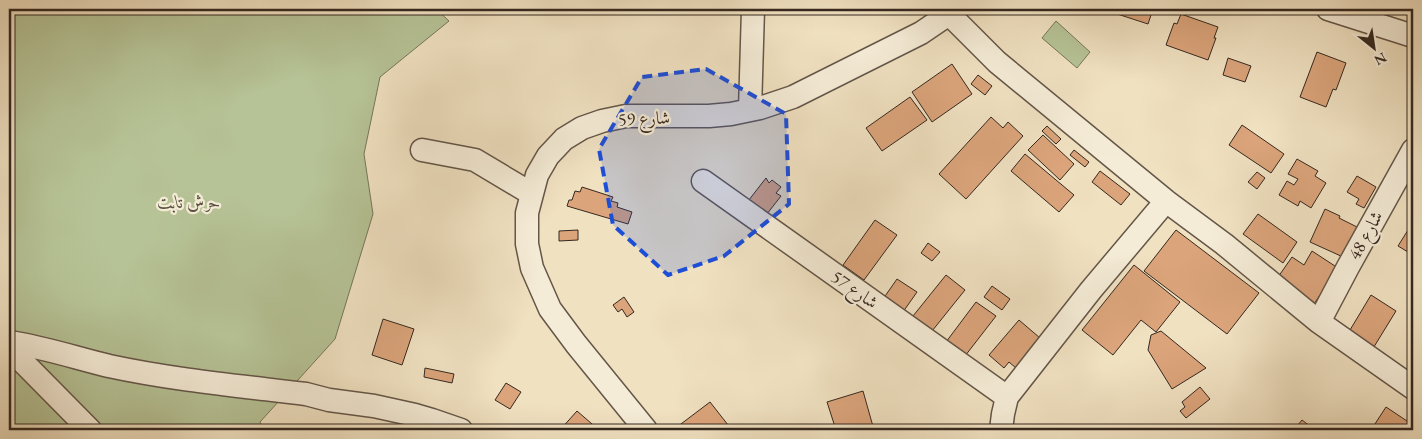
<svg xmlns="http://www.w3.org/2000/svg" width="1422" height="439" font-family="'EB Garamond',Amiri,serif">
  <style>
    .green { fill: #b6c396; stroke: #76765b }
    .building { fill: #dba47b; stroke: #352820 }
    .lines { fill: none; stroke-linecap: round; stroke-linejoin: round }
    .minor-casing { stroke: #645648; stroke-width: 25 }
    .minor { stroke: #f5ecd7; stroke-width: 22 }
    .marked { fill: #1d4ed8; fill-opacity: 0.2; stroke: #1d4ed8; stroke-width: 4; stroke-dasharray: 10 6; stroke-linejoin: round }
    .labels { text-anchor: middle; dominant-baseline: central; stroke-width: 4.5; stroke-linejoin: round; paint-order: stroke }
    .street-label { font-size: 18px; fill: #352820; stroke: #f5ecd7 }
    .park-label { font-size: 18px; font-style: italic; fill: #554f3e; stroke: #f5ecd7 }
  </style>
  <rect width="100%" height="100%" fill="#f0e1c1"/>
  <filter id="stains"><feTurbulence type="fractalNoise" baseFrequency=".004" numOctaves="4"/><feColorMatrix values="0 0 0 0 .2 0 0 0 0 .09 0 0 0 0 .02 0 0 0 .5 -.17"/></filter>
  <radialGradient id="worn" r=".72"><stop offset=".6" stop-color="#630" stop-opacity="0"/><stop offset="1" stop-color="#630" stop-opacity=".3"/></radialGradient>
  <path class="green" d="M9 9H436L449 21 380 77 364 154 373 214 335 339 260 422 264 430H9Z
    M1056 21 1090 52 1077 68 1042 38Z"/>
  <path class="building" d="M1105 9H1153L1148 24 1105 10Z
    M1181 14 1218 27 1214 38H1216L1208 60 1166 45 1174 23 1177 24Z
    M1317 52 1346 63 1336 90 1333 89 1326 107 1300 97Z
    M1228 58 1251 66 1245 82 1223 75Z
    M952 64 972 94 932 122 912 92Z
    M978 75 992 86 985 95 971 84Z
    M910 97 927 120 882 151 866 128Z
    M991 117 1003 128 1008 122 1023 136 966 199 939 174Z
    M1242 125 1284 154 1271 173 1229 145Z
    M1047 126 1061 139 1056 144 1042 131Z
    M1043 135 1074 164 1060 180 1028 150Z
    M1074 150 1089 162 1085 167 1070 155Z
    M1025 154 1074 195 1059 212 1011 171Z
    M1297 159 1318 171 1315 176 1326 183 1311 208 1300 201 1298 206 1279 195 1287 181 1294 185 1298 179 1288 174Z
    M1100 171 1130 194 1121 205 1092 182Z
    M1257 172 1265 178 1257 189 1248 182Z
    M1357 176 1376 187 1364 208 1356 204 1359 199 1347 192Z
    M766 178 769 183 772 180 781 187 776 193 781 196 763 219 745 205Z
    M582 187 613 197 611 201 618 203 617 207 632 212 628 224 567 206 569 200H572L575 191 580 192Z
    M1325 209 1340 216 1339 218 1357 227 1343 257 1310 242Z
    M1258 214 1297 242 1283 263 1243 234Z
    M875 220 897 235 864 280 843 265Z
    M1413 222V255L1398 246Z
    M578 230V240L559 241V231Z
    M1176 230 1259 293 1227 334 1144 271Z
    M928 243 940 252 932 261 921 253Z
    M1312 251 1338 268 1314 304 1276 280 1292 257 1304 265Z
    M1134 265 1180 302 1156 332 1141 320 1113 355 1082 330Z
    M946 275 965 290 928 336 909 321Z
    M897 279 917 292 903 312 883 299Z
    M992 286 1010 299 1002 310 984 297Z
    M1371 295 1396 311 1372 350 1347 335Z
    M624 297 634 312 627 317 622 309 618 312 613 305Z
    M976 302 996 316 965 356 946 342Z
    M383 319 414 329 402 365 372 355Z
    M1019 320 1040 338 1016 368 1009 362 1004 368 989 355Z
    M1161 331 1206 368 1172 389 1148 350 1151 335Z
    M425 368 454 374 452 383 424 377Z
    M506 383 521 392 510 409 495 400Z
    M1200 387 1210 399 1186 418 1180 411 1185 407 1182 402Z
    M863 391 874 430H836L827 402Z
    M710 402 732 430H673Z
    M1386 407 1413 425V430H1371Z
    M577 411 599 430H560Z
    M1302 420 1315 430H1294Z"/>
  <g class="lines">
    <defs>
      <path id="minor" d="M1328 9 1413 36
        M949 14 997 62 1166 201 1224 244 1319 322 1413 388
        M750 110 753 9
        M422 150 475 160 532 194
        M703 181 1007 397
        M1319 322 1348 267 1413 150
        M9 342C43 347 76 358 109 366 174 380 240 386 306 394L329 400 374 406 415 415 432 420 461 430
        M9 348 90 430
        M646 430 576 344 550 309 532 268 527 244V213L537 175 548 156 564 139 582 128 602 121 626 116H709L731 114 760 108 793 97 921 33 949 14 953 9
        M1001 430 1003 414 1007 397 1091 290 1166 201"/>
    </defs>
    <use href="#minor" class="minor-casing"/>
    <use href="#minor" class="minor"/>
  </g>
  <path class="marked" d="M706 69 786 114 789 204 724 256 668 275 613 225 599 149 642 77Z"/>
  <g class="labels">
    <g class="street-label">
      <text transform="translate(644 118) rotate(-2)">شارع 59</text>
      <text transform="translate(1365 235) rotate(-61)">شارع 48</text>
      <text transform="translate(855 289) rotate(35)">شارع 57</text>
    </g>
    <g class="park-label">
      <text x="189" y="201">حرش تابت</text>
    </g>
  </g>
  <rect width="1422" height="439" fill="none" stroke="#f0e1c1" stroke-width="30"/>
  <rect x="10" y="10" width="1402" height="419" fill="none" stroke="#352820" stroke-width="2.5"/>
  <rect x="15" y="15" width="1392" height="409" fill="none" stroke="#352820"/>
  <g transform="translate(1374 48) rotate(150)" stroke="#f5ecd7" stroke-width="4" paint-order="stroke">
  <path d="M0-4L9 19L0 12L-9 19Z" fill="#352820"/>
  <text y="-8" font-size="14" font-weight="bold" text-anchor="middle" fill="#352820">N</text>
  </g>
  <rect width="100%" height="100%" filter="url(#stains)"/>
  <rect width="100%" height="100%" fill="url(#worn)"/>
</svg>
